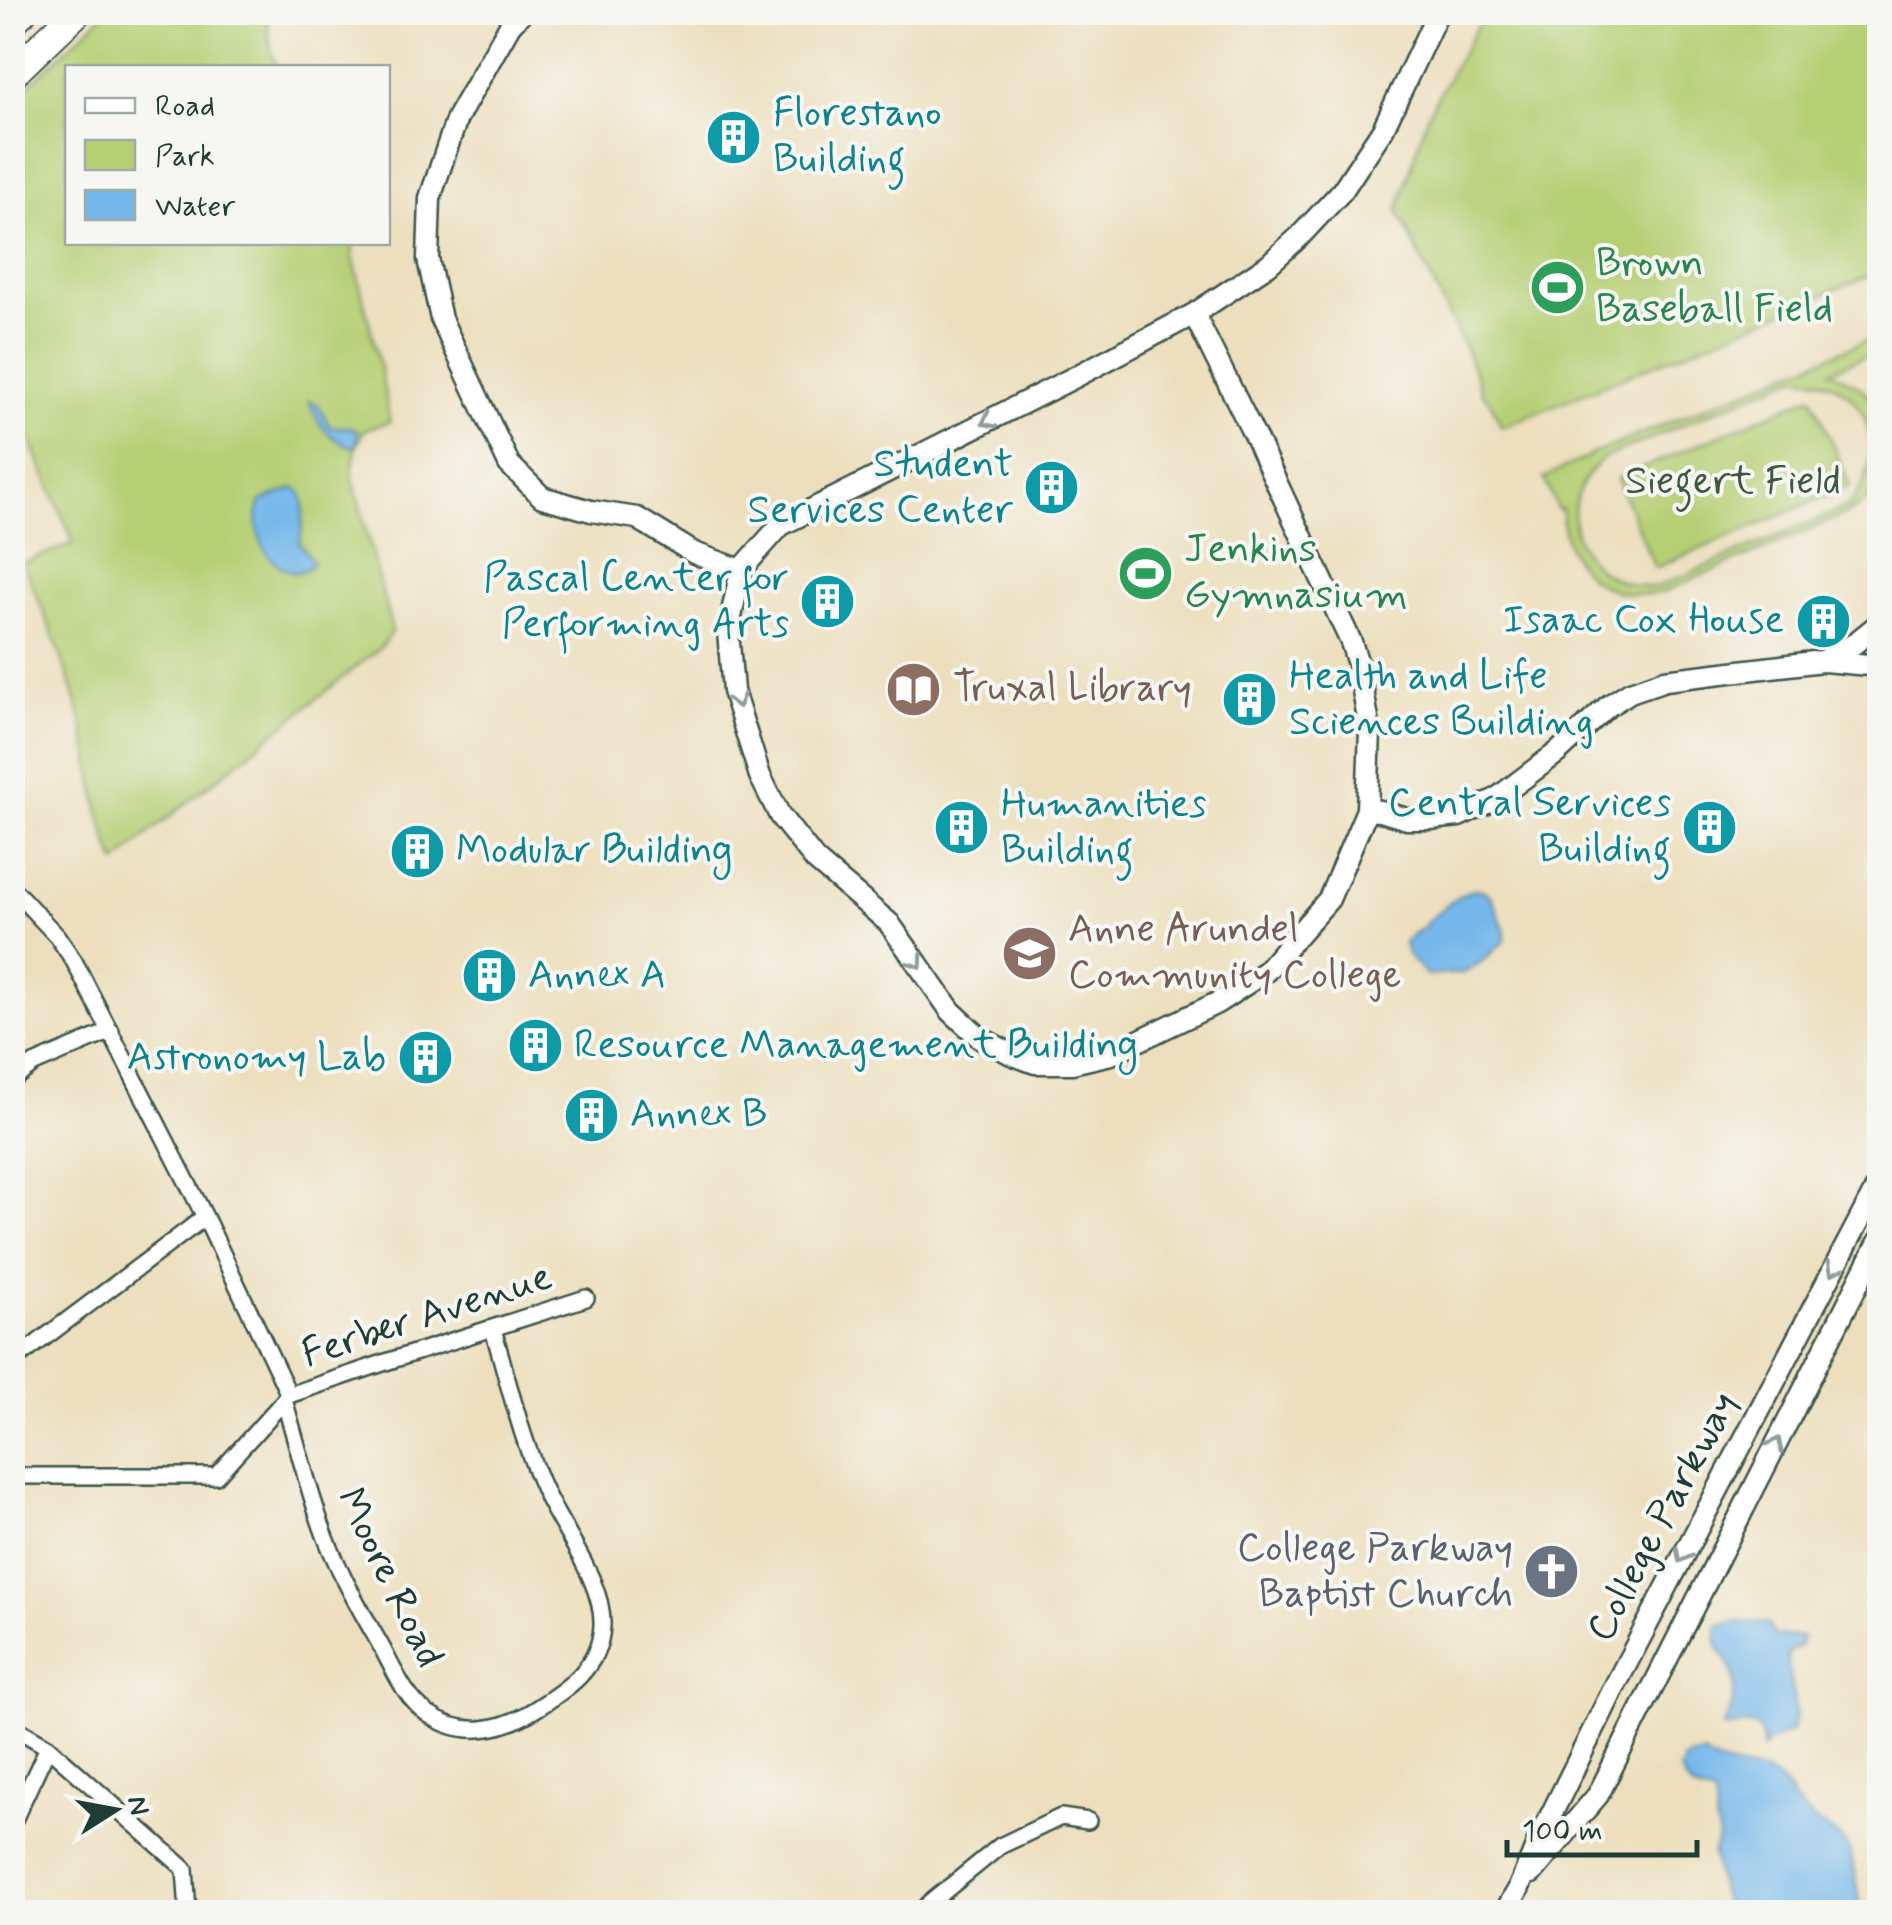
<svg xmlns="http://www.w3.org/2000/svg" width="1892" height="1925" font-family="Mynerve,sans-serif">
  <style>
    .green { fill: #b6cf74; stroke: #6a8654; stroke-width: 2.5; fill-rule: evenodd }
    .water { fill: #75b7ea; stroke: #4a7a8f; stroke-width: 2.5 }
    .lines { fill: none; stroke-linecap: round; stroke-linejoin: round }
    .street-casing { stroke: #3e5549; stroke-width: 20 }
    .secondary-casing { stroke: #3e5549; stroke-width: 25 }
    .highway-casing { stroke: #3e5549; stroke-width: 32 }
    .street { stroke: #fff; stroke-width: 15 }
    .secondary { stroke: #fff; stroke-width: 20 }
    .highway { stroke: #fff; stroke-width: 28 }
    .oneway { stroke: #8f9e9a }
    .labels { text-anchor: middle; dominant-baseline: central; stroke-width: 8; stroke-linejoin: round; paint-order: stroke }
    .culture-label { font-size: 40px; fill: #0d838f; stroke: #f6f6f2; text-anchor: start }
    .leisure-label { font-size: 40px; fill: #27864d; stroke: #f6f6f2; text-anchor: start }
    .park-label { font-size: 40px; fill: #3d5a41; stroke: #f6f6f2 }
    .education-label { font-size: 40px; fill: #785e54; stroke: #f6f6f2; text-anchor: start }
    .street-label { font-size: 40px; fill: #1f3d34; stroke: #f6f6f2 }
    .worship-label { font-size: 40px; fill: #5b616d; stroke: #f6f6f2; text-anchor: end }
  </style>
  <rect width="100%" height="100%" fill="#f6f6f2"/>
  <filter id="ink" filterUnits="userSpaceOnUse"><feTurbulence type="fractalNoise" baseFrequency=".01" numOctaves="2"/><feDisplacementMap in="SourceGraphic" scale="20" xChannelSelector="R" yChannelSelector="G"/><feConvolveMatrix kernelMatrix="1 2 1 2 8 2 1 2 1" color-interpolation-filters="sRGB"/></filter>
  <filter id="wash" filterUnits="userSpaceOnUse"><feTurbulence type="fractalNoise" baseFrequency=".0048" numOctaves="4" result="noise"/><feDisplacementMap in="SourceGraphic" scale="40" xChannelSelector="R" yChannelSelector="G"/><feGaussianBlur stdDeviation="2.25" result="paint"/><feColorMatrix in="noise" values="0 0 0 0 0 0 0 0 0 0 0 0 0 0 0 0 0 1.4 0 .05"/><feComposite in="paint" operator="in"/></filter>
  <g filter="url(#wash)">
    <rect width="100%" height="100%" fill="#eddfbd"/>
    <path class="green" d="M1485 12 1879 13V272L1502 427 1490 402 1482 393 1467 353 1398 211 1427 115Z
      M105 13H264L267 16 271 51 277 67 68 68V242L353 243V256L380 367 390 422 365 429 356 448 352 475 392 631 381 647 148 834 117 863C97 822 94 774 84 729 70 672 46 617 23 563L74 543 30 440 13 405V100Z
      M1879 335V350L1830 371C1849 380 1871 390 1879 411 1882 420 1880 433 1880 443 1880 475 1880 493 1851 512L1663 592C1606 605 1561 568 1562 509L1558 510 1544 478 1593 454ZM1794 377C1869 374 1892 454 1849 506L1657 587C1582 590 1544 510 1602 459Z
      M1812 396 1850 486 1655 568 1617 479Z"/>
    <path class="water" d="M309 400 318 405 330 427H350L359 431 355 448C327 437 318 427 309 400Z
      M295 488 302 493 304 505 300 544 313 562 310 567 297 573C265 566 250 530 261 501Z
      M1476 889C1499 892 1495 915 1505 930V941L1481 962 1463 973 1427 976 1407 955 1404 943 1415 932 1420 930C1432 917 1458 893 1476 889Z
      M1733 1622 1767 1623 1775 1636 1802 1637 1800 1646 1793 1649 1787 1656 1796 1717 1792 1731 1768 1743 1763 1749C1763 1717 1747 1725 1723 1728 1731 1710 1739 1691 1732 1671 1726 1651 1711 1650 1719 1625Z
      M1704 1754C1719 1768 1743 1767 1762 1772 1784 1779 1792 1802 1808 1815 1820 1826 1843 1835 1849 1851 1856 1868 1858 1894 1862 1912H1726L1712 1854 1718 1840 1714 1796C1694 1791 1690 1790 1680 1771L1685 1758Z"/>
  </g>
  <g filter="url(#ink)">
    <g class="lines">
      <defs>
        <path id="street" d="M12 888 57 936 74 961 205 1217 289 1395
          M12 1080 34 1064 111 1031
          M12 1362 205 1217
          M284 1400C298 1446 309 1494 326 1538 341 1576 361 1611 381 1646 394 1670 405 1698 428 1714 462 1738 501 1731 534 1710 566 1690 600 1668 602 1626 604 1583 564 1533 546 1494 522 1442 509 1384 493 1329
          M12 1471 22 1476H216L289 1395 389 1361 586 1298
          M12 1726 48 1747 185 1869 188 1912
          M12 1824 48 1747
          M919 1912 1000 1846 1061 1817 1088 1821"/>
        <path id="secondary" d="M522 12 510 25 457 118 430 198 428 259 441 319 509 464 542 497 591 511 637 518 694 553 741 570
          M1194 314 1258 443 1351 642 1359 667 1370 731 1367 810 1329 899 1266 971 1217 1003 1111 1054 1072 1063H1035L1011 1054 979 1037 951 1011 889 923 815 860 780 816 760 776 733 691 728 631 741 570 781 525 1075 377 1194 314 1268 265 1299 237 1342 191 1383 129 1438 12
          M1824 661 1880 666
          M1367 810 1380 811 1407 819H1430L1459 816 1496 799 1558 752 1608 706 1630 692 1665 680 1822 661 1854 644 1880 623
          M1532 1873 1598 1795 1880 1240
          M1505 1912 1518 1890 1540 1837 1619 1678 1880 1181"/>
        <path id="highway" d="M12 21 22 12
          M12 74 77 12"/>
      </defs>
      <use href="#street" class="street-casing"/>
      <use href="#secondary" class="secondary-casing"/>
      <use href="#highway" class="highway-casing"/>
      <use href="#street" class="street"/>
      <use href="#secondary" class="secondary"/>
      <use href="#highway" class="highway"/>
    </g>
    <defs><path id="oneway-chevron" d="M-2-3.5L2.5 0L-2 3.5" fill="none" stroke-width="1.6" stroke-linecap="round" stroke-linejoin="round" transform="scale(2.5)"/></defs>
    <g class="oneway">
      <use href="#oneway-chevron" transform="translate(988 421) rotate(153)"/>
      <use href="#oneway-chevron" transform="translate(737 701) rotate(75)"/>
      <use href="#oneway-chevron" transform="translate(917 962) rotate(55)"/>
      <use href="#oneway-chevron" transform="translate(1834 1269) rotate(118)"/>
      <use href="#oneway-chevron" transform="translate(1776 1444) rotate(-63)"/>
      <use href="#oneway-chevron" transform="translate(1682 1556) rotate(118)"/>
    </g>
  </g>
  <defs>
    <symbol id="building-disc" viewBox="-11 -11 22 22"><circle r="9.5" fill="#0f9aa8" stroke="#f6f6f2"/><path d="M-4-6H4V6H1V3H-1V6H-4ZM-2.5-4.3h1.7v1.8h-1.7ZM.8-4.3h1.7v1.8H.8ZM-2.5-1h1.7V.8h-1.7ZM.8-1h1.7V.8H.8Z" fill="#fff"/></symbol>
    <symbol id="stadium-disc" viewBox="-11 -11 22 22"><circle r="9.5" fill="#2e9e5b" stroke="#f6f6f2"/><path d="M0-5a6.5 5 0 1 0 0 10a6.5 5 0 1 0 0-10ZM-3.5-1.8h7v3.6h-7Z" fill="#fff"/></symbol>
    <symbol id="library-disc" viewBox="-11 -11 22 22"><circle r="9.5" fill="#8d6e63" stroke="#f6f6f2"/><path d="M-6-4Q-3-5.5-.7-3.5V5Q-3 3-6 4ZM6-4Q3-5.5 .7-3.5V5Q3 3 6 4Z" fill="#fff"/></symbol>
    <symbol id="university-disc" viewBox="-11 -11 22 22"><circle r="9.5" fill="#8d6e63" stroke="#f6f6f2"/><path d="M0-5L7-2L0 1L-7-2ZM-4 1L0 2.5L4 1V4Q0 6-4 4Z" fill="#fff"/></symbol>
    <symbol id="church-disc" viewBox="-11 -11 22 22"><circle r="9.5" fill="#6b7280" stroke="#f6f6f2"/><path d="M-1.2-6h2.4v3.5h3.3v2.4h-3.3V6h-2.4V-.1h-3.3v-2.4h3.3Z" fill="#fff"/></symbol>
  </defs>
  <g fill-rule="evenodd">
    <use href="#building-disc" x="702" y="106" width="63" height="63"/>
    <use href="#stadium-disc" x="1526" y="256" width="63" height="63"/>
    <use href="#building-disc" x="1020" y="456" width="63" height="63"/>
    <use href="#stadium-disc" x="1114" y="542" width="63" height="63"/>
    <use href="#building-disc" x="796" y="570" width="63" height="63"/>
    <use href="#building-disc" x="1792" y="590" width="63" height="63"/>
    <use href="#library-disc" x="882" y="658" width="63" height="63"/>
    <use href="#building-disc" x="1218" y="668" width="63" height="63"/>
    <use href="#building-disc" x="1678" y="796" width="63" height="63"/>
    <use href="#building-disc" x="930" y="796" width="63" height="63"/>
    <use href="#building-disc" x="386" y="820" width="63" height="63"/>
    <use href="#university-disc" x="998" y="922" width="63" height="63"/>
    <use href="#building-disc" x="458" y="944" width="63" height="63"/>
    <use href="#building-disc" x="504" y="1014" width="63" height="63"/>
    <use href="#building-disc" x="394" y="1026" width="63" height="63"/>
    <use href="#building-disc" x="560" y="1084" width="63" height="63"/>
    <use href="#church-disc" x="1520" y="1540" width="63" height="63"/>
  </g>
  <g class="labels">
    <g class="culture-label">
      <text x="773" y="114">Florestano<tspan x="773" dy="46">Building</tspan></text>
      <text x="1013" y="465" text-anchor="end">Student<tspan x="1013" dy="46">Services Center</tspan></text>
      <text x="789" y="579" text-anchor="end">Pascal Center for<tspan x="789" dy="46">Performing Arts</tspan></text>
      <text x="1784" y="621" text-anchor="end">Isaac Cox House</text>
      <text x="1289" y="677">Health and Life<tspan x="1289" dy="46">Sciences Building</tspan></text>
      <text x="1671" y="804" text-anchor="end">Central Services<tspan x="1671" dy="46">Building</tspan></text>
      <text x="1001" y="805">Humanities<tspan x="1001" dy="46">Building</tspan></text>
      <text x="456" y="851">Modular Building</text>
      <text x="528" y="976">Annex A</text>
      <text x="574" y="1046">Resource Management Building</text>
      <text x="386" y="1058" text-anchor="end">Astronomy Lab</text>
      <text x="630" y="1115">Annex B</text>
    </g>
    <g class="leisure-label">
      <text x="1596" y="264">Brown<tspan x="1596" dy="46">Baseball Field</tspan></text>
      <text x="1184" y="550">Jenkins<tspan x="1184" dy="46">Gymnasium</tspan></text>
    </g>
    <g class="park-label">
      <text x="1733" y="482">Siegert Field</text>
    </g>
    <g class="education-label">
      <text x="953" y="689">Truxal Library</text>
      <text x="1068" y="930">Anne Arundel<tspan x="1068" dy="46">Community College</tspan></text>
    </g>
    <g class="street-label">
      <text transform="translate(427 1316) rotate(-18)">Ferber Avenue</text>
      <text transform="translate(1663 1517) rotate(-62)">College Parkway</text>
      <text transform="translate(389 1578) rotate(64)">Moore Road</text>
    </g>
    <g class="worship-label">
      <text x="1513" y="1549">College Parkway<tspan x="1513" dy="46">Baptist Church</tspan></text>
    </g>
  </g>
  <rect width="1892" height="1925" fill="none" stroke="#f6f6f2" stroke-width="50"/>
  <rect x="65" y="65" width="325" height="180" fill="#f6f6f2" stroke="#a0aca6" stroke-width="2.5"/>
  <rect x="85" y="98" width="50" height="15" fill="#ffffff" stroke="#a0aca6" stroke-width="2.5"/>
  <text x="155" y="115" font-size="30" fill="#1f3d34">Road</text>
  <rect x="85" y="140" width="50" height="30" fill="#b6cf74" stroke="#a0aca6" stroke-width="2.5"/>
  <text x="155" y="165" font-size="30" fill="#1f3d34">Park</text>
  <rect x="85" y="190" width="50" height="30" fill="#75b7ea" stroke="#a0aca6" stroke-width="2.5"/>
  <text x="155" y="215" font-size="30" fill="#1f3d34">Water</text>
  <g transform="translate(115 1810) rotate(79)" stroke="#f6f6f2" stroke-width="8" paint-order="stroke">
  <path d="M0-8L18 38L0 25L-18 38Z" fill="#1f3d34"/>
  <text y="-15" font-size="28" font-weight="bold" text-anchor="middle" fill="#1f3d34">N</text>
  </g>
  <path d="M1507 1840v15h190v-15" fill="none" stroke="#1f3d34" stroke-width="5"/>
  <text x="1522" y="1840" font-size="30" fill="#1f3d34" stroke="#f6f6f2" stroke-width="8" paint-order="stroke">100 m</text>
</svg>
